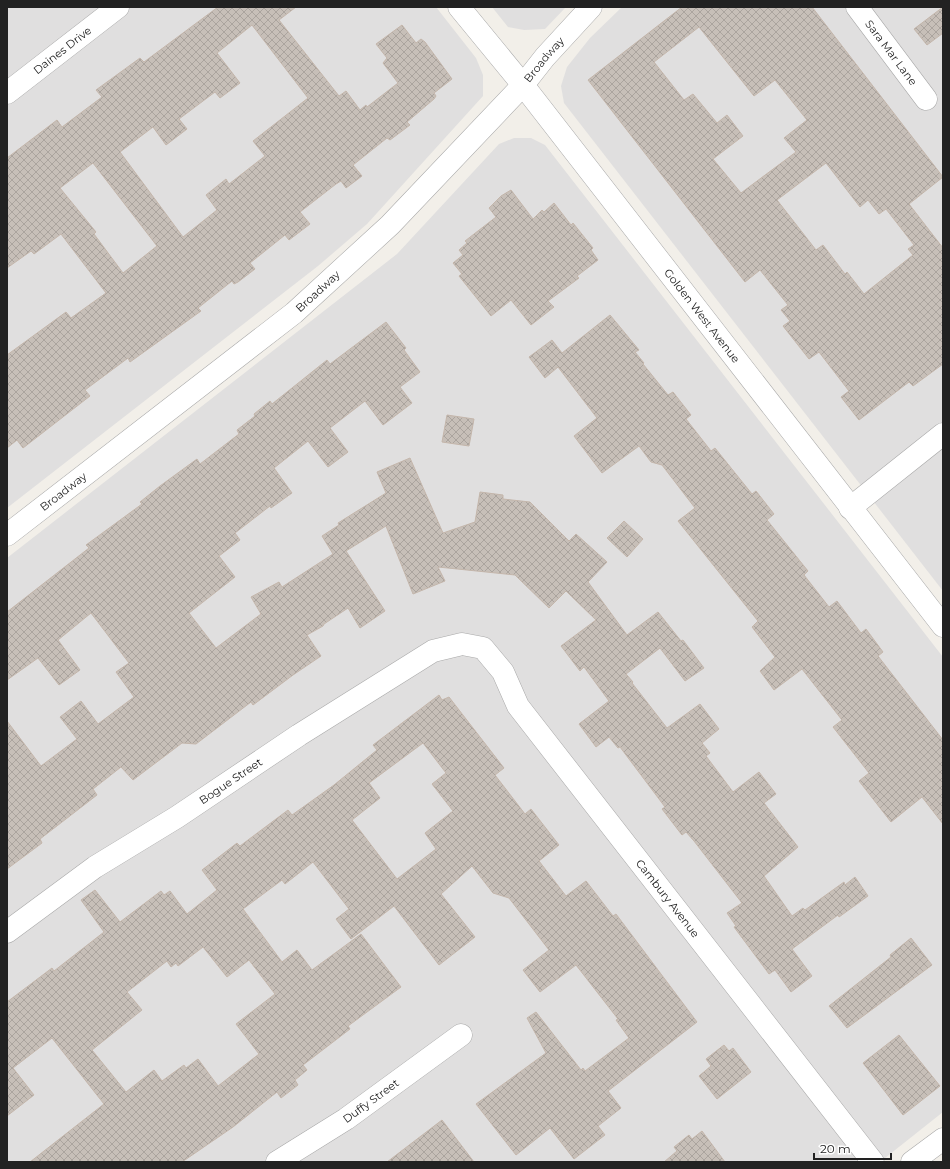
<svg xmlns="http://www.w3.org/2000/svg" width="950" height="1169" font-family="Montserrat,sans-serif">
  <defs>
    <pattern id="building-cross-hatch" width="8" height="8" patternUnits="userSpaceOnUse"><rect width="8" height="8" fill="#c7bfb8"/><path d="M0 0l8 8M0 8l8-8" fill="none" stroke="#aba49e"/></pattern>
  </defs>
  <rect width="100%" height="100%" fill="#f2efe9"/>
  <!-- residential -->
  <g fill="#e0dfdf">
    <polygon points="7,7 436,7 476,58 483,75 483,96 367,224 318,266 7,508"/>
    <polygon points="492,7 566,7 545,29 524,30 508,27"/>
    <polygon points="622,7 943,7 943,591 564,103 561,86 567,67 590,38"/>
    <polygon points="514,138 531,138 545,145 943,657 943,1112 880,1162 7,1162 7,558 397,254 499,144"/>
  </g>
  <!-- building -->
  <g fill="url(#building-cross-hatch)" stroke="#c4b6ab" fill-rule="evenodd">
    <path d="M218,7H296L279,20L339,96L346,91L360,110L366,105L367,107L398,83L383,63L387,58L376,44L402,25L416,43L421,39L425,42L452,79L434,93L436,96L434,99L407,122L410,125L390,140L387,138L353,165L362,176L346,188L341,181L336,184L300,212L310,224L289,240L285,235L250,263L255,269L238,282L234,284L232,281L198,308L201,311L130,362L128,358L85,390L90,396L23,448L17,440L7,448V355L66,312L71,318L106,293L61,234L34,254L31,251L7,268V158L57,120L62,127L102,97L96,90L140,58L144,62ZM252,25L308,98L253,141L265,156L229,184L226,179L206,195L217,210L183,237L120,152L153,127L166,145L187,129L179,119L215,92L220,98L240,83L217,53ZM93,163L157,246L123,273L94,234L96,232L60,188Z"/>
    <path d="M682,7H812L943,177L909,204L943,248V364L913,386L909,382L859,420L841,397L849,391L819,352L809,359L783,326L790,321L781,310L788,305L760,270L745,282L588,80ZM699,27L754,96L775,80L807,120L784,138L796,152L741,193L713,159L743,136L727,115L717,123L693,94L684,100L654,62ZM826,163L860,207L868,200L879,214L886,209L914,245L908,249L913,255L864,294L847,272L845,274L823,245L816,250L777,200Z"/>
    <polygon points="943,7 943,33 927,45 914,29"/>
    <polygon points="511,190 533,219 542,210 544,212 554,203 571,225 573,223 593,248 591,250 598,260 577,276 579,278 548,301 554,307 531,325 511,300 491,316 459,276 462,274 453,263 463,255 459,250 467,243 465,241 496,217 489,208 501,196"/>
    <polygon points="610,315 639,350 635,352 644,363 643,364 668,395 673,392 691,415 686,419 711,451 715,448 752,494 756,491 774,514 767,520 808,571 804,575 829,607 837,601 861,633 866,629 883,652 878,656 943,740 943,824 922,797 891,822 859,781 869,773 833,727 842,720 802,669 774,690 760,671 775,657 752,627 758,621 678,521 695,508 662,465 651,462 639,446 602,473 574,436 597,418 558,367 545,378 529,357 552,340 562,353"/>
    <polygon points="386,322 406,348 404,350 420,372 400,387 412,403 383,425 365,401 330,428 348,452 328,467 308,441 274,468 292,493 271,508 270,506 235,533 240,540 219,556 235,577 189,613 216,648 261,614 251,597 279,582 282,587 333,554 322,536 339,525 338,523 386,493 377,472 410,458 443,533 475,522 480,492 503,495 503,499 530,502 569,541 576,534 607,562 588,582 627,635 658,612 681,641 683,640 704,668 685,681 660,648 626,674 633,682 632,683 667,728 700,704 719,729 702,743 710,753 706,756 733,792 759,772 776,794 764,803 798,847 764,876 792,916 803,908 805,910 844,882 845,885 855,877 868,896 839,917 838,915 792,949 812,976 791,992 775,970 769,974 734,927 736,926 727,913 742,903 694,841 686,832 682,835 662,809 665,807 620,747 618,748 609,737 596,747 579,724 609,701 584,667 580,671 561,646 596,620 566,591 549,608 515,575 438,567 445,581 413,594 386,526 346,551 385,611 360,628 348,608 324,624 323,626 307,635 321,656 293,675 253,705 251,702 196,744 182,743 133,780 121,767 93,789 97,795 40,839 42,843 7,869 7,721 41,766 77,739 60,717 81,701 98,724 134,697 116,672 129,663 91,613 58,640 80,670 59,685 38,658 7,680 7,612 89,548 86,545 142,504 140,502 160,486 197,459 200,464 239,434 237,430 255,416 254,414 270,401 272,404 327,360 330,364"/>
    <polygon points="447,415 474,419 469,446 442,442"/>
    <polygon points="624,521 643,539 627,557 607,538"/>
    <path d="M439,695L442,700L449,697L504,768L495,775L525,814L531,809L559,845L539,861L566,896L586,881L613,916L616,914L697,1022L608,1091L621,1108L598,1126L605,1135L574,1159L550,1128L516,1155L476,1104L546,1053L527,1018L536,1012L581,1070L583,1068L585,1071L629,1038L616,1020L618,1019L576,965L540,992L523,970L549,950L509,898L493,893L472,866L441,894L475,937L439,965L394,906L351,939L336,919L349,909L313,862L285,884L282,880L243,909L282,962L297,950L312,970L361,934L401,987L348,1026L350,1029L303,1065L307,1070L295,1080L298,1085L281,1098L277,1092L233,1127L182,1162H30L104,1104L52,1038L13,1068L34,1095L7,1116V1002L52,968L54,971L104,932L81,900L95,890L120,922L161,891L164,895L170,891L187,914L217,890L202,870L237,843L240,846L288,810L292,815L334,785L377,750L373,745ZM423,743L446,773L432,784L453,811L425,833L436,849L397,879L352,820L380,798L369,783ZM203,947L227,977L249,960L275,994L236,1024L259,1054L218,1086L198,1059L186,1068L184,1065L162,1081L154,1070L126,1092L92,1050L142,1010L127,992L167,961L171,967L176,963L178,966Z"/>
    <polygon points="911,938 932,965 847,1028 829,1006 891,957 890,955"/>
    <polygon points="899,1035 940,1086 903,1115 863,1063"/>
    <polygon points="724,1045 729,1051 733,1048 751,1072 717,1099 699,1076 711,1066 706,1059"/>
    <polygon points="442,1120 474,1162 387,1162"/>
    <polygon points="702,1131 725,1162 664,1162 677,1151 674,1147 689,1135 692,1139"/>
  </g>
  <g fill="none" stroke-linecap="round" stroke-linejoin="round">
    <!-- minor casing -->
    <g stroke="#a9a9a9" stroke-width="23">
      <g id="minor">
        <path id="s1" d="M857,7L926,99"/>
        <path id="s2" d="M7,93L118,7"/>
        <polyline points="850,508 943,434"/>
        <path id="s3" d="M7,932L95,867L177,817L299,735L433,651L462,644L483,648L503,672L518,706L873,1162"/>
        <path id="s4" d="M277,1162L346,1119L461,1035"/>
      </g>
    </g>
    <!-- tertiary casing -->
    <g stroke="#a9a9a9" stroke-width="23">
      <g id="tertiary">
        <path id="s5" d="M459,7L523,85L943,626"/>
        <path id="s6" d="M7,535L294,313L390,225L523,85L545,57L591,7"/>
        <polyline points="912,1162 943,1139"/>
      </g>
    </g>
    <!-- minor -->
    <use href="#minor" stroke="#fff" stroke-width="22"/>
    <!-- tertiary -->
    <use href="#tertiary" stroke="#fff" stroke-width="22"/>
  </g>
  <g text-anchor="middle" dominant-baseline="central" stroke-width="3.5" stroke-linejoin="round" paint-order="stroke">
    <!-- street labels -->
    <g font-size="11" fill="#222" stroke="#fff">
      <text stroke="none"><textPath href="#s2" startOffset="70">Daines Drive</textPath></text>
      <text stroke="none"><textPath href="#s1" startOffset="57">Sara Mar Lane</textPath></text>
      <text stroke="none"><textPath href="#s6" startOffset="719">Broadway</textPath></text>
      <text stroke="none"><textPath href="#s6" startOffset="395">Broadway</textPath></text>
      <text stroke="none"><textPath href="#s5" startOffset="393">Golden West Avenue</textPath></text>
      <text stroke="none"><textPath href="#s6" startOffset="71">Broadway</textPath></text>
      <text stroke="none"><textPath href="#s3" startOffset="270">Bogue Street</textPath></text>
      <text stroke="none"><textPath href="#s3" startOffset="874">Cambury Avenue</textPath></text>
      <text stroke="none"><textPath href="#s4" startOffset="112">Duffy Street</textPath></text>
    </g>
  </g>
  <!-- border -->
  <rect width="950" height="1169" fill="none" stroke="#222222" stroke-width="16"/>
  <!-- scale -->
  <path d="M814 1153v6h77v-6" fill="none" stroke="#222222" stroke-width="2"/>
  <text x="820" y="1153" font-size="12" fill="#222222" stroke="#ffffff" stroke-width="3" paint-order="stroke">20 m</text>
</svg>
